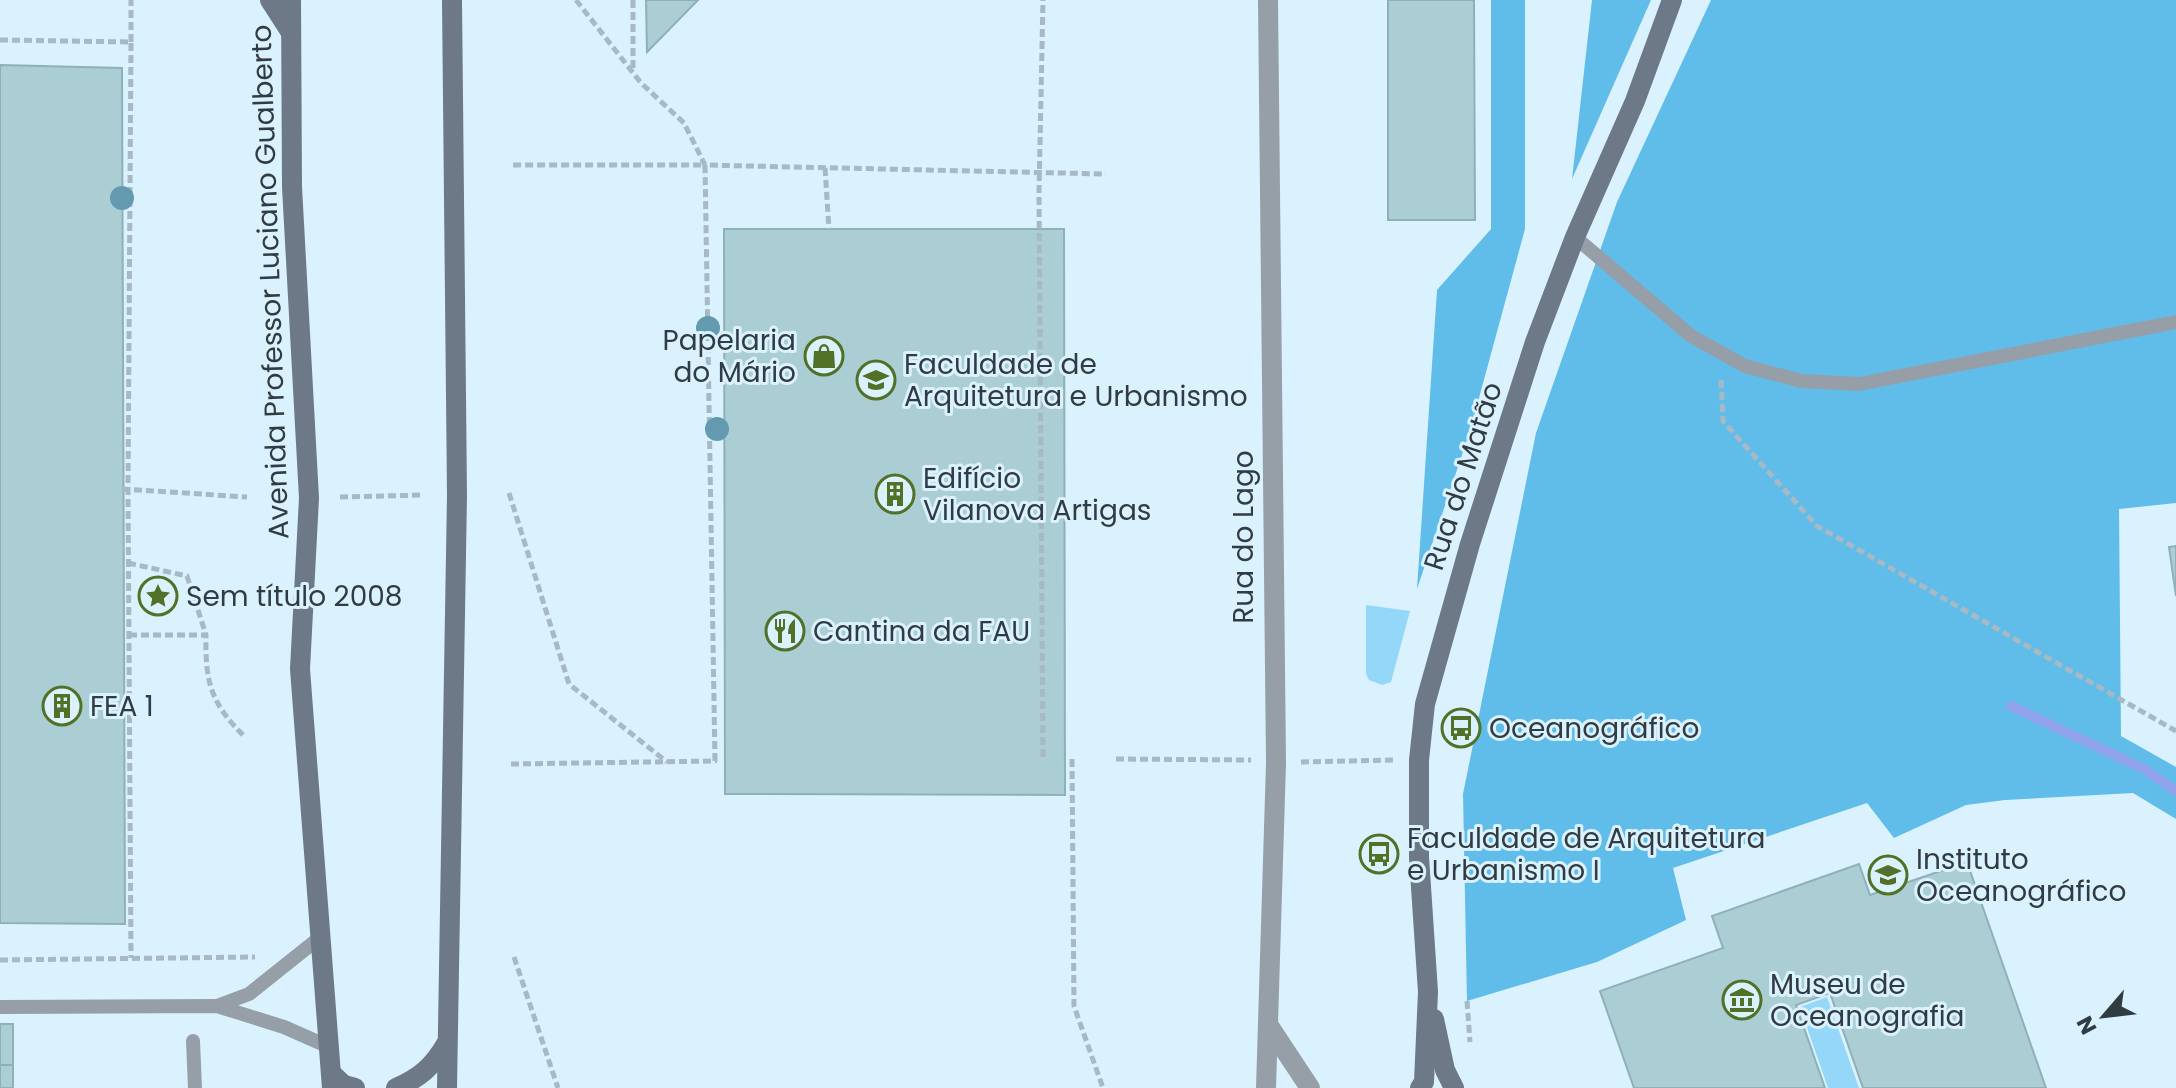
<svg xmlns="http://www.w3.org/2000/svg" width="2176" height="1088" font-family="Poppins,sans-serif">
  <rect width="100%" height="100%" fill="#daf1fe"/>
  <!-- green -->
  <g fill="#95d7f9">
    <polygon points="1366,605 1410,611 1391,682 1382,685 1369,680 1366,674"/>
    <polygon points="1827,997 1859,1088 1828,1088 1800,1007"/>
  </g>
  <!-- forest -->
  <g fill="#60bde9">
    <polygon points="1491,0 1525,0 1525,229 1470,431 1417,589 1437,290 1491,229"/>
    <polygon points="1592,0 1651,0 1572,179"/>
    <polygon points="1711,0 2176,0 2176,503 2119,509 2121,736 2176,767 2176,819 2133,793 2005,800 1966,805 1894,838 1867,803 1673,868 1686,920 1597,962 1467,1001 1463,794 1536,433 1617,202"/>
  </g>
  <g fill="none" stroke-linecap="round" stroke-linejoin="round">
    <!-- stream -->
    <polyline stroke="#90a3ec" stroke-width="10" points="2011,706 2144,769 2176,791"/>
  </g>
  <!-- building -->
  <g fill="#abcdd4" stroke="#8eb0b6" stroke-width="2">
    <polygon points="646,0 698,0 647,52"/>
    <polygon points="1388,0 1474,0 1475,220 1388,220"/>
    <polygon points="0,65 122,68 125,924 0,923"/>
    <polygon points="724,229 1064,229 1065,795 725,794"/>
    <polygon points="2176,546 2176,596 2169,547"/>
    <polygon points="1967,862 2046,1088 1863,1088 1830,993 1796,1005 1825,1088 1634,1088 1600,991 1723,948 1712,916 1859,864 1870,895"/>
    <rect x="0" y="1024" width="13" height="41"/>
    <rect x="0" y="1065" width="13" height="23"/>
  </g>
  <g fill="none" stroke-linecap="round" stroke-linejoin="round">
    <!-- path -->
    <g stroke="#a6b9c4" stroke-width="5" stroke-dasharray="8 4" stroke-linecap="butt">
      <polyline points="576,0 641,83 684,123 705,165 1106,174"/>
      <polyline points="633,0 633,71"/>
      <polyline points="0,40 131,42 128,490 131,958"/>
      <polyline points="131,42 131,0"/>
      <polyline points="825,168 829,229"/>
      <polyline points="1721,380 1723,421 1817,526 2176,731"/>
      <polyline points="122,489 247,497"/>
      <polyline points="509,493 569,684 667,762"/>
      <polyline points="340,497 424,495"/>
      <polyline points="128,563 187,576 206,635"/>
      <path d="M129,635H206C205,683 211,704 246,738"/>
      <polyline points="1043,757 1039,192 1043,0"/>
      <polyline points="1072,759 1074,1006 1103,1088"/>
      <polyline points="1116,759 1251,760"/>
      <polyline points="1301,762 1395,760"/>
      <polyline points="511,764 715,761 705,165 511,165"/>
      <polyline points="514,957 558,1088"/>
      <polyline points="0,960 255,957"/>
      <polyline points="1467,1001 1470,1042"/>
    </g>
    <!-- lane -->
    <g stroke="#969ea8" stroke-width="14">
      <polyline points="1575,237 1691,336 1745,366 1801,381 1859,384 2176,322"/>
      <polyline points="217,1006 249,994 318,939"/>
      <polyline points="0,1007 217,1006 284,1027 327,1046"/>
      <polyline points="193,1041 195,1088"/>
    </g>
    <!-- street -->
    <g stroke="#969ea8" stroke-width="20">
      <polyline points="1269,1026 1310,1088"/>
      <polyline points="1266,1088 1276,763 1268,0"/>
    </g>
    <!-- secondary -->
    <g stroke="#6d7986" stroke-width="20">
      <polyline points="270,0 290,31"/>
      <polyline points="291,0 292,187 309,498 300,669 332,1088"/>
      <polyline points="1434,1019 1445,1070 1454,1088"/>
      <polyline points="331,1073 344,1085 355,1088"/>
      <path d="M396,1088C420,1078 433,1066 446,1044"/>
      <polyline points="447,1088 457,495 452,0"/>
      <polyline points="1420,1088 1424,1082 1428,992 1419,857 1419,760 1425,704 1470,544 1535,342 1575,237 1635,101 1672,0"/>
    </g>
  </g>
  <!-- trees -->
  <g fill="#639aaf">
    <circle cx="122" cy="198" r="12"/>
    <circle cx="708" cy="328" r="12"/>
    <circle cx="717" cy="429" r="12"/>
  </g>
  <!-- icons -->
  <defs>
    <g id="shop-ring" transform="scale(2)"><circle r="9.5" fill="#daf1fe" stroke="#517127" stroke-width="1.5"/><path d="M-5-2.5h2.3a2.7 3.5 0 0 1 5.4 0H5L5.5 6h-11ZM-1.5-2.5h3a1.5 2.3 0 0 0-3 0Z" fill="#517127"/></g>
    <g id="university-ring" transform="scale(2)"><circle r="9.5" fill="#daf1fe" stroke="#517127" stroke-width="1.5"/><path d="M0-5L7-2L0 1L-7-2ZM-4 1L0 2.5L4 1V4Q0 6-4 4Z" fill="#517127"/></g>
    <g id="building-ring" transform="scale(2)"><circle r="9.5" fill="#daf1fe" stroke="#517127" stroke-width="1.5"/><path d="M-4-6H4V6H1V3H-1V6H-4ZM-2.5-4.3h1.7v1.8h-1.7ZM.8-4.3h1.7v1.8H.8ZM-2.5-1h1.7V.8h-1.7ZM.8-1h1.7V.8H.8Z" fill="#517127"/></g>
    <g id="sight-ring" transform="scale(2)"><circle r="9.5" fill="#daf1fe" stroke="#517127" stroke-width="1.5"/><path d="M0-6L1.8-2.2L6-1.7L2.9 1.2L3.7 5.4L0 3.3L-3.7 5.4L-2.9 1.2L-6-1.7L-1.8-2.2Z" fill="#517127"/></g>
    <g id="restaurant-ring" transform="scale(2)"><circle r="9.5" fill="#daf1fe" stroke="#517127" stroke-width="1.5"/><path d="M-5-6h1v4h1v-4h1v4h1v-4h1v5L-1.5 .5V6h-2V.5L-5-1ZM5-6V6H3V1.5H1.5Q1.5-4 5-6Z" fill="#517127"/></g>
    <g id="bus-ring" transform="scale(2)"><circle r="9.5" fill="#daf1fe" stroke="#517127" stroke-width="1.5"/><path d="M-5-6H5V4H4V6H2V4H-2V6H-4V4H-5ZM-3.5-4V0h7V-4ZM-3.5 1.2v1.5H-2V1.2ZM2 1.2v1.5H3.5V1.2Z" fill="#517127"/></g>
    <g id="museum-ring" transform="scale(2)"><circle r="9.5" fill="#daf1fe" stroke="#517127" stroke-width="1.5"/><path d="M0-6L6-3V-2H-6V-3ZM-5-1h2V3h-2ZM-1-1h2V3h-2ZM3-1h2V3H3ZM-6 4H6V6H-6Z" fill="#517127"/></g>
  </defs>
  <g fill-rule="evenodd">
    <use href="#shop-ring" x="824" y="356"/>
    <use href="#university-ring" x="876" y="380"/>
    <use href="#building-ring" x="895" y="494"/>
    <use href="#sight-ring" x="158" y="596"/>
    <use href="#restaurant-ring" x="785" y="631"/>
    <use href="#building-ring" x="62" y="706"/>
    <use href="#bus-ring" x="1461" y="728"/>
    <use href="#bus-ring" x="1379" y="854"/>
    <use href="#university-ring" x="1888" y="875"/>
    <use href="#museum-ring" x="1742" y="1000"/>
  </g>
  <g text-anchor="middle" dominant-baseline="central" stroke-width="6" stroke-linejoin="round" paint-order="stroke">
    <!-- street labels -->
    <g font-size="28" fill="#313c42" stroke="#daf1fe">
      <text transform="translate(270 282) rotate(-92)">Avenida Professor Luciano Gualberto</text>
      <text transform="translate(1463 476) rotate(-72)">Rua do Matão</text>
      <text transform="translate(1243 537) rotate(-90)">Rua do Lago</text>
    </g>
    <!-- poi labels -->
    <g font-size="28" fill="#313c42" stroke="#daf1fe" text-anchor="start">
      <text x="796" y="340" text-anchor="end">Papelaria<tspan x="796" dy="32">do Mário</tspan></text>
      <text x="904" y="364">Faculdade de<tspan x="904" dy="32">Arquitetura e Urbanismo</tspan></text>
      <text x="923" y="478">Edifício<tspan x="923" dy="32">Vilanova Artigas</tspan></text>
      <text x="186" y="596">Sem título 2008</text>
      <text x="813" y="631">Cantina da FAU</text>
      <text x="90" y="706">FEA 1</text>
      <text x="1489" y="728">Oceanográfico</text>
      <text x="1407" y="838">Faculdade de Arquitetura<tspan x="1407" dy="32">e Urbanismo I</tspan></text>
      <text x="1916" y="859">Instituto<tspan x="1916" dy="32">Oceanográfico</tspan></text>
      <text x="1770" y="984">Museu de<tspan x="1770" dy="32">Oceanografia</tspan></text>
    </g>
  </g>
  <!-- north arrow -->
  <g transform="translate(2104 1016) rotate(242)" stroke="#daf1fe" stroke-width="6" paint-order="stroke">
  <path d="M0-6L14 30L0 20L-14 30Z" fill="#313c42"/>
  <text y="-12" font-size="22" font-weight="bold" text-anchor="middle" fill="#313c42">N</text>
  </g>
</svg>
